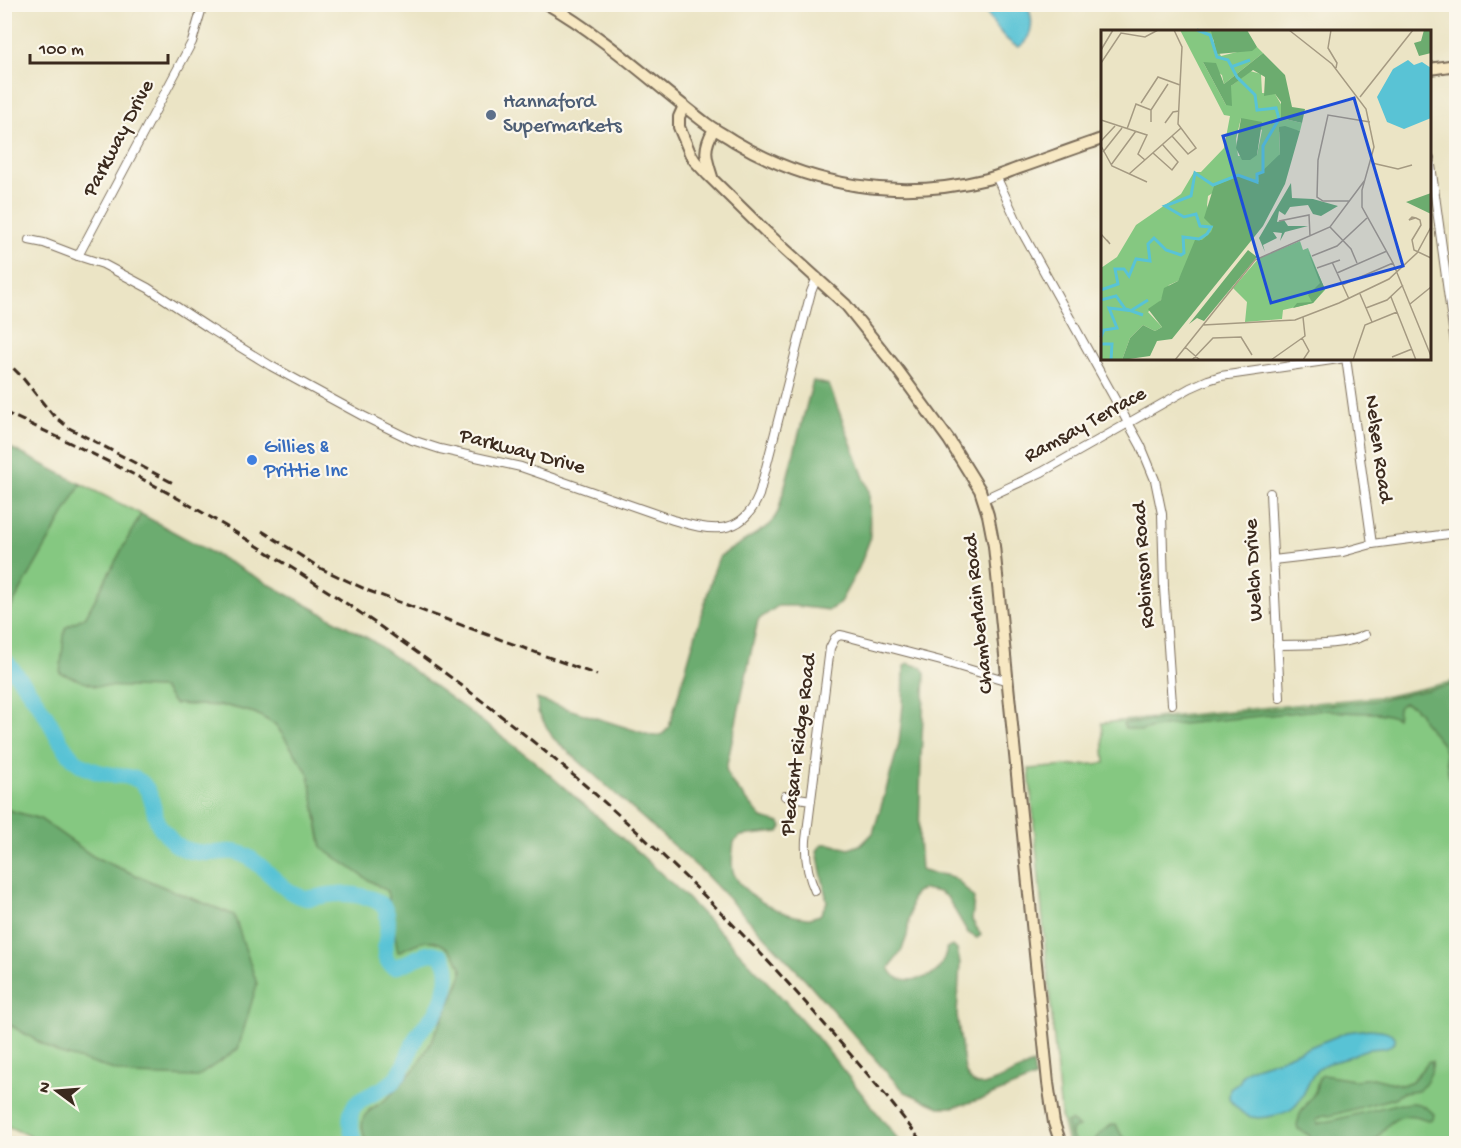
<svg xmlns="http://www.w3.org/2000/svg" width="1461" height="1148" font-family="'Gochi Hand',sans-serif">
  <rect width="100%" height="100%" fill="#fbf7ec"/>
  <filter id="ink" filterUnits="userSpaceOnUse"><feTurbulence type="fractalNoise" baseFrequency=".0167" numOctaves="2"/><feDisplacementMap in="SourceGraphic" scale="12" xChannelSelector="R" yChannelSelector="G"/><feConvolveMatrix kernelMatrix="1 2 1 2 8 2 1 2 1" color-interpolation-filters="sRGB"/></filter>
  <filter id="wash" filterUnits="userSpaceOnUse"><feTurbulence type="fractalNoise" baseFrequency=".008" numOctaves="4" result="noise"/><feDisplacementMap in="SourceGraphic" scale="24" xChannelSelector="R" yChannelSelector="G"/><feGaussianBlur stdDeviation="1.35" result="paint"/><feColorMatrix in="noise" values="0 0 0 0 0 0 0 0 0 0 0 0 0 0 0 0 0 1.4 0 .05"/><feComposite in="paint" operator="in"/></filter>
  <g filter="url(#wash)">
    <rect width="100%" height="100%" fill="#ebe4c5"/>
    <!-- green -->
    <g fill="#85c881" stroke="#607950" stroke-width="1.5">
      <polygon points="81,484 141,514 86,616 116,686 163,688 174,704 227,706 255,713 276,725 309,774 320,839 478,944 462,974 440,1024 419,1064 386,1100 369,1110 362,1127 366,1143 47,1144 5,1125 5,1022 58,1053 234,915 168,889 94,857 40,819 5,809 5,618"/>
      <polygon points="1456,681 1456,1143 1068,1143 1061,1116 1029,769 1105,763 1102,723 1388,696"/>
    </g>
    <!-- forest -->
    <g fill="#6cac6f" stroke="#546b46" stroke-width="1.5">
      <path d="M813,381L829,385L869,491L870,539L859,568L839,604L829,610L794,606H778L758,620L726,769L730,780L762,818L780,823L782,827L779,832L741,836L734,842C733,851 730,865 734,874C745,897 782,916 807,918C811,919 816,916 820,915L827,902L817,851L822,844H830L849,849L862,844L873,833L886,790L899,743L903,705L904,666L908,663L923,668L925,674L921,758L919,838L921,870C932,876 946,872 956,879C962,884 968,892 974,898L972,920L981,935L977,938L968,933L947,897L939,892L924,889L916,892L912,898L907,936L901,952L889,968C891,971 892,974 895,976C904,983 929,979 937,971C943,964 945,957 947,948L953,946L957,950L960,963L957,1015L965,1071C968,1077 971,1083 978,1085C989,1087 1021,1068 1033,1064L1035,1078L982,1099L954,1107H939L905,1092L889,1075L807,981L704,873L553,738L538,712L537,699L653,736C661,736 664,734 669,727L716,564L720,556L770,525L778,512Z"/>
      <polygon points="5,445 81,484 5,618"/>
      <path d="M141,514L371,640L463,707L534,761L639,853L683,894L721,933L785,1001L816,1036L901,1143H366C364,1135 360,1125 364,1117C369,1109 378,1106 385,1100C396,1091 407,1078 416,1067C424,1058 462,982 462,972C461,961 450,949 441,944C426,936 411,946 398,952L387,891L367,879L322,848L309,774L276,725L255,713L227,706L174,704L163,688L95,686L60,673L65,628L86,616Z"/>
      <path d="M1456,684V691L1453,690L1451,692L1456,707V754L1453,760L1456,766V787L1449,778L1445,751L1441,743L1422,720L1420,714L1413,706L1404,703C1395,707 1399,711 1397,718C1377,710 1364,714 1343,712C1335,711 1327,710 1319,710L1163,726L1141,731L1125,728L1123,724L1127,723L1379,700Z"/>
      <polygon points="5,809 40,819 94,857 168,889 234,915 257,984 238,1049 197,1077 131,1075 58,1053 5,1022"/>
      <path d="M1429,1061H1432C1434,1072 1426,1084 1418,1091L1402,1093L1394,1098L1329,1116L1325,1115L1316,1120L1317,1124L1330,1121L1396,1104C1402,1105 1406,1103 1411,1103C1420,1102 1428,1108 1434,1114L1433,1119C1426,1121 1425,1119 1419,1117C1398,1110 1384,1127 1374,1143H1309L1311,1140L1309,1135L1298,1129L1297,1125L1300,1114L1315,1092L1319,1078L1323,1075L1354,1080L1373,1078L1402,1085L1412,1081Z"/>
      <polygon points="1071,1121 1079,1127 1072,1129 1071,1134 1074,1140 1079,1143 1071,1143 1066,1123"/>
      <polygon points="1111,1125 1116,1125 1122,1136 1131,1143 1091,1143 1101,1133"/>
    </g>
    <!-- water -->
    <g fill="#59c3d5" stroke="#4a767a" stroke-width="1.5">
      <path d="M979,5H1027C1034,19 1034,37 1019,47C1003,43 991,16 979,5Z"/>
      <path d="M1369,1029C1379,1030 1389,1030 1395,1037V1042C1386,1051 1375,1047 1365,1050C1357,1052 1351,1057 1343,1059C1338,1061 1331,1062 1326,1064C1307,1072 1308,1096 1293,1108C1286,1114 1276,1115 1267,1117C1247,1120 1241,1114 1229,1098L1230,1089L1239,1083L1243,1074L1249,1069L1280,1059L1347,1032Z"/>
    </g>
    <g fill="none" stroke-linecap="round" stroke-linejoin="round">
      <!-- river -->
      <path stroke="#59c3d5" stroke-width="16" d="M4,659C19,677 33,695 45,714C54,729 62,748 75,760C85,769 99,773 112,775C122,776 135,776 142,783C154,795 152,811 159,825C162,830 166,834 170,839C172,841 174,844 177,845C185,851 201,853 212,853C221,853 230,850 239,853C263,860 282,895 306,898C313,899 320,896 328,895C342,893 370,894 381,904C397,918 379,948 387,961C387,962 393,966 393,967C407,966 424,950 436,954C457,960 445,999 437,1011C432,1020 422,1026 417,1036C410,1049 406,1065 397,1077C386,1092 360,1095 353,1108C347,1118 352,1133 355,1144"/>
    </g>
  </g>
  <g filter="url(#ink)">
    <g fill="none" stroke-linecap="round" stroke-linejoin="round">
      <!-- street casing -->
      <g stroke="#796b58" stroke-width="10">
        <g id="street">
          <path d="M203,4L192,42L184,57L78,256L103,264L148,288L209,328L271,366L363,416L412,440L440,449L521,467L673,520C709,531 742,538 759,495L811,292L817,277"/>
          <polyline points="562,13 567,4"/>
          <polyline points="1430,158 1456,351"/>
          <polyline points="996,176 1021,230 1141,446 1155,480 1162,514 1164,588 1172,704"/>
          <polyline points="29,240 44,243 78,256"/>
          <polyline points="1346,358 1372,544"/>
          <polyline points="1270,493 1280,698"/>
          <polyline points="984,499 1042,472 1190,388 1208,380 1221,376 1346,358"/>
          <polyline points="1273,560 1325,554 1343,552 1372,544 1456,533"/>
          <path d="M1277,645C1303,644 1342,647 1365,635"/>
          <polyline points="785,796 811,800"/>
          <path d="M815,891C807,874 805,859 806,840L830,648L835,638L840,635L845,636L941,661L1008,681"/>
        </g>
      </g>
      <!-- secondary casing -->
      <g stroke="#796b58" stroke-width="14">
        <g id="secondary">
          <path d="M547,4C605,37 654,84 707,124C715,130 725,135 734,141C810,187 900,201 987,179C1000,176 1012,170 1025,166C1051,157 1077,147 1102,139"/>
          <polyline points="1430,69 1456,65"/>
          <polyline points="684,106 679,117 679,127 690,153 695,161 708,175 767,233 846,305 894,365 949,440 980,490 988,515 994,546 1048,1083 1054,1123 1061,1144"/>
          <path d="M712,177C705,156 703,148 714,129"/>
        </g>
      </g>
      <!-- street -->
      <use href="#street" stroke="#fff" stroke-width="8"/>
      <!-- secondary -->
      <use href="#secondary" stroke="#f7e8c3" stroke-width="10"/>
      <!-- rail -->
      <g stroke="#3b2a1e" stroke-width="3" stroke-dasharray="9 4.5" stroke-linecap="butt">
        <polyline points="4,359 21,376 52,414 69,428 173,483"/>
        <path d="M4,412C60,438 116,464 170,494C219,521 266,551 312,581C506,706 682,858 832,1033C863,1069 895,1105 923,1144"/>
        <polyline points="262,531 320,568 369,591 597,675"/>
      </g>
    </g>
  </g>
  <!-- markers -->
  <circle fill="#5c6f8a" stroke="#fbf7ec" stroke-width="2" cx="491" cy="115" r="6"/>
  <circle fill="#3f7fe0" stroke="#fbf7ec" stroke-width="2" cx="252" cy="460" r="6"/>
  <g text-anchor="middle" dominant-baseline="central" stroke-width="4.5" stroke-linejoin="round" paint-order="stroke">
    <!-- service labels -->
    <g font-size="21" fill="#4e5e75" stroke="#fbf7ec" text-anchor="start">
      <text x="503" y="103">Hannaford<tspan x="503" dy="24">Supermarkets</tspan></text>
    </g>
    <!-- street labels -->
    <g font-size="21" fill="#3b2a1e" stroke="#fbf7ec">
      <text transform="translate(120 139) rotate(-62)">Parkway Drive</text>
      <text transform="translate(1086 426) rotate(-29)">Ramsay Terrace</text>
      <text transform="translate(1377 449) rotate(82)">Nelsen Road</text>
      <text transform="translate(522 453) rotate(15)">Parkway Drive</text>
      <text transform="translate(1145 565) rotate(-94)">Robinson Road</text>
      <text transform="translate(1255 570) rotate(-93)">Welch Drive</text>
      <text transform="translate(980 614) rotate(-96)">Chamberlain Road</text>
      <text transform="translate(800 745) rotate(-83)">Pleasant Ridge Road</text>
    </g>
    <!-- shop labels -->
    <g font-size="21" fill="#366cbe" stroke="#fbf7ec" text-anchor="start">
      <text x="264" y="448">Gillies &amp;<tspan x="264" dy="24">Prittie Inc</tspan></text>
    </g>
  </g>
  <!-- overview -->
  <g transform="translate(1101 30)">
    <rect width="330" height="330" fill="#ebe4c5"/>
    <path d="M79,0H134L123,1L111,9L120,26L156,17L162,23L123,54L121,45L102,32L125,75L130,56L149,41L160,44L161,63L174,64L181,76L180,88L201,93L199,101L186,98L178,102L179,124L161,154L137,146L107,166L106,175L113,201L110,209L98,211L77,251L68,255L60,270L47,282L61,297L54,301L42,295L29,308L21,330H0V238L16,227L35,195L80,164L93,142H100L123,118L129,86L123,85ZM140,88L161,100L156,125L137,126L135,109ZM199,211L202,220L207,218L224,260L212,273L182,280L181,289L144,292L146,272L132,258L158,228Z" fill="#85c881" fill-rule="evenodd"/>
    <path d="M134,0H146L156,17L151,21L116,24L110,1ZM323,0H330V23L318,26L313,13L320,11ZM162,23L184,45L191,77L204,79L201,93L180,88V72L174,64L163,66L164,47L152,40L130,56L131,76L125,75L102,32L115,33L123,54ZM140,88L161,92L156,125L149,130H141L135,118ZM184,96L199,101L184,154L162,196L71,309L56,311L49,326L21,330L29,308L42,295L54,301L61,297L47,279L60,270L63,258L77,251L94,210H101L110,202L112,197L103,188L113,156L137,146L158,152L157,145L179,124L178,97ZM190,153L191,168L212,169L237,176L220,186L212,184L207,175L189,177L184,185L178,181L176,192L183,190L187,196H207L184,202L179,211L181,203L172,202L176,208L162,215L164,222L158,208ZM330,163V184L305,172ZM147,220L156,227L103,291L96,288L88,294ZM207,221L224,259L212,273L192,278L196,273L211,272L207,265L219,253Z" fill="#6cac6f"/>
    <path d="M307,30L313,35L321,32L330,38V88L303,99L286,92L276,67L292,39Z" fill="#59c3d5"/>
    <path fill="none" stroke="#59c3d5" stroke-width="3" d="M130,37L149,30M0,260L17,254L14,239H23L28,246L35,229L49,231L47,214L53,208L65,220L80,225L83,223L82,207L98,209L106,204L110,197L99,196L95,184L83,187L64,176L90,166L94,143L112,155L137,145L156,152V144L162,142V116L178,89L175,78L156,80L154,65L136,47L127,30L116,27L109,5L96,0M0,270L15,266L25,280L8,278L16,298L3,300L0,307M25,279L42,285M31,280L47,270M0,314H11L10,330"/>
    <path fill="none" stroke="#a59a82" stroke-width="1.5" d="M188,0L231,34L265,79L273,117L261,160V177L292,233L330,326M230,0L227,18L236,33L235,38M0,20L12,0M0,33L20,3L44,7L57,0M259,67L312,0M40,73L57,47L79,55M0,90L46,105L37,124L44,130M50,92V80L67,54M64,93L72,82L78,81M26,99L35,74L50,80M71,106L87,124L95,118L77,94L81,17L73,0M0,111L14,96M0,116L11,136L46,152M2,122L21,98M52,123L71,140L77,132L61,114M271,133L297,139L311,135M10,135L35,101M28,144L80,98M249,171H222L216,167L217,130L227,85L269,92M314,188L308,190L311,187L315,188L319,190L320,195L311,210L313,220L330,228M178,191L208,185L209,206M229,197L250,219L256,233M0,204L9,214L6,210M211,226L236,216L266,188M231,232L248,269M216,238L239,230M236,243L286,221M241,255L292,233M259,264L271,292M290,267L315,330M309,274L330,257M265,278L286,270L302,255M102,295L194,290L238,273L288,249L316,223L330,197M201,308L208,321L202,330M84,317L99,330M291,327L311,319M74,330L154,230L229,197L264,150M91,330L112,308L140,307L151,325M170,330L204,306L202,287M252,330L264,295L296,282"/>
    <path fill="#1d4ed8" fill-opacity="0.15" stroke="#1d4ed8" stroke-width="3" d="M253,68L302,236L170,273L122,106Z"/>
    <rect width="330" height="330" fill="none" stroke="#3b2a1e" stroke-width="3"/>
  </g>
  <!-- margin -->
  <rect width="1461" height="1148" fill="none" stroke="#fbf7ec" stroke-width="24"/>
  <!-- north arrow -->
  <g transform="translate(57 1091) rotate(286)" stroke="#fbf7ec" stroke-width="4.5" paint-order="stroke">
  <path d="M0-4.5L10 22L0 15L-10 22Z" fill="#3b2a1e"/>
  <text y="-9" font-size="16" font-weight="bold" text-anchor="middle" fill="#3b2a1e">N</text>
  </g>
  <!-- scale -->
  <path d="M30 54v9h138v-9" fill="none" stroke="#3b2a1e" stroke-width="3"/>
  <text x="39" y="54" font-size="18" fill="#3b2a1e" stroke="#fbf7ec" stroke-width="4.5" paint-order="stroke">100 m</text>
</svg>
